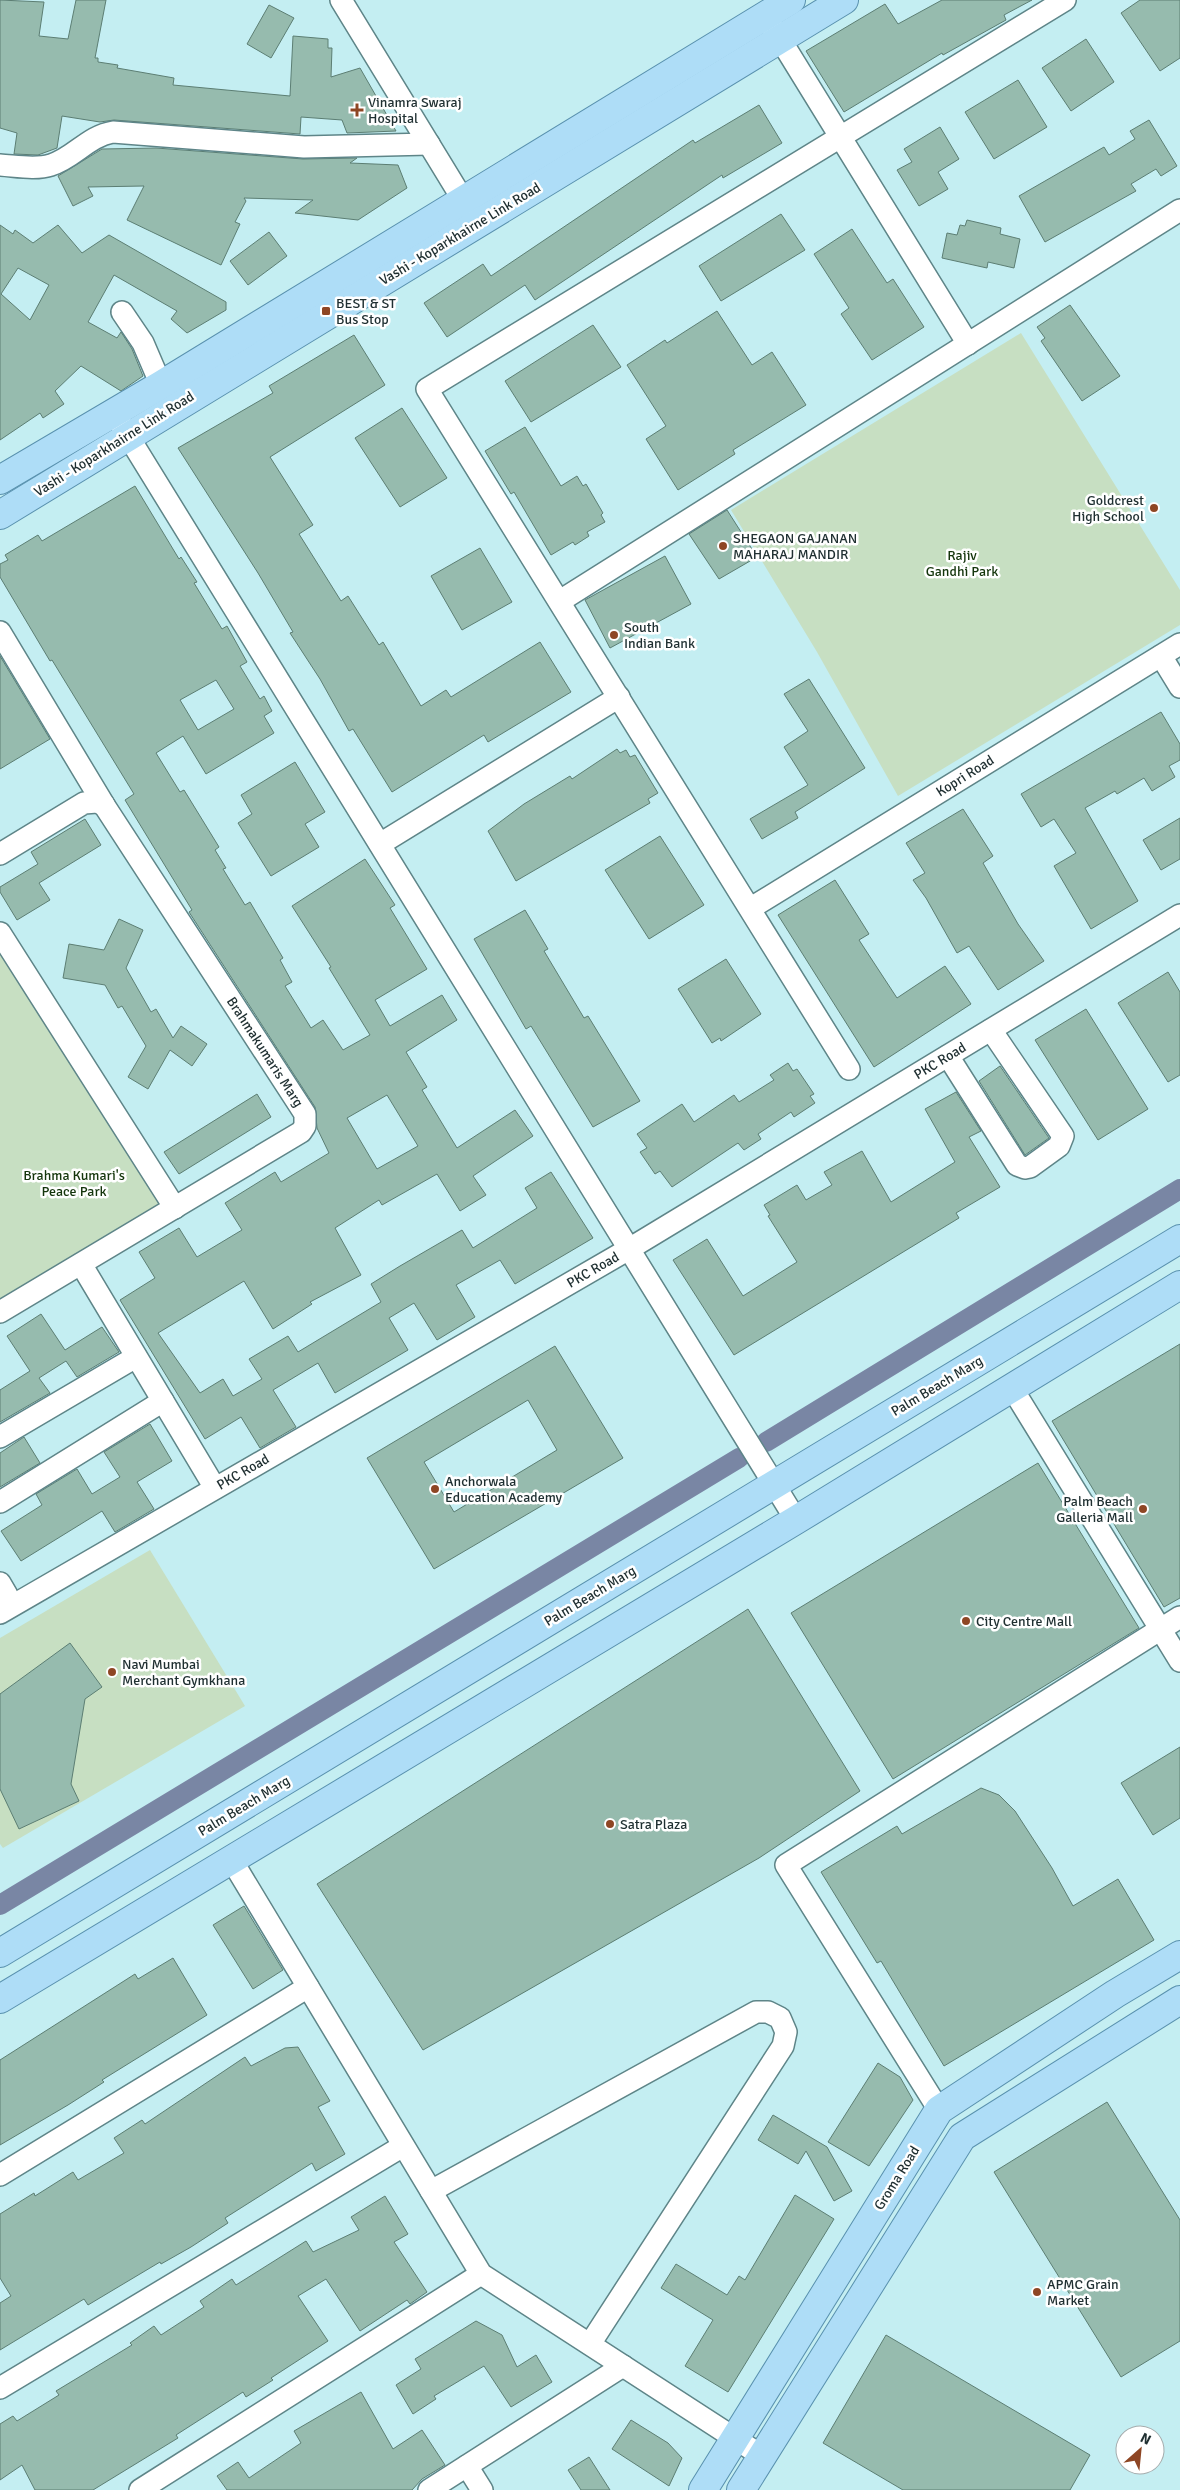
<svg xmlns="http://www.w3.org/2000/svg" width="1180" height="2490" font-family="Signika,sans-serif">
  <rect width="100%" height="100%" fill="#c4eef2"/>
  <!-- green -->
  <g fill="#c7dfc2">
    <polygon points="1021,333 1180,590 1180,625 898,796 817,652 731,510"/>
    <polygon points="0,933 175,1208 0,1312"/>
    <polygon points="150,1550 245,1706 3,1848 0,1844 0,1638"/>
  </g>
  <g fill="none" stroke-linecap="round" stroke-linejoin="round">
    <!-- canal -->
    <g stroke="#7986a4" stroke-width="20">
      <polyline points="766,1442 1180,1189"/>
      <polyline points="0,1905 739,1458"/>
    </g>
  </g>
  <!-- building -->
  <g fill="#96bbae" stroke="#5c7e73" fill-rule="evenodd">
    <polygon points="0,0 44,2 39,36 68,39 76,0 106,0 95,58 98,58 98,62 118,65 117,68 174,78 173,85 290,96 293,36 328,39 328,48 332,48 331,77 360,68 396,131 347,133 342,120 301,117 300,134 114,120 100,122 62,116 57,148 38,155 14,154 17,133 0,128"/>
    <polygon points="942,0 1032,0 1004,15 1006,20 943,55 942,53 844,112 806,51 885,4 898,24"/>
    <polygon points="1140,0 1180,0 1180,58 1160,71 1121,13"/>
    <polygon points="269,5 294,18 271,58 247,44"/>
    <polygon points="1086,39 1114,82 1071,111 1042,68"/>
    <polygon points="1018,80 1047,127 994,159 965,112"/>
    <polygon points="759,105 782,143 723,178 722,175 535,300 525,285 447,337 424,303 483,264 491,276 693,140 695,143"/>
    <polygon points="1149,120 1177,166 1161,176 1156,169 1131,184 1136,191 1045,242 1019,196 1104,147 1109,155 1135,139 1130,131"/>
    <polygon points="940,127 959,159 938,172 948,189 919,206 897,170 912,162 904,149"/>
    <polygon points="156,148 303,159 357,158 350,163 398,165 407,188 358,220 295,213 313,200 244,198 246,201 235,222 240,224 221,265 127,220 144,186 88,187 93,196 73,206 58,176 102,149"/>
    <polygon points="781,214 805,250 721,301 699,266"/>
    <polygon points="967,220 1001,228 1000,234 1020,239 1014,268 988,262 987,268 942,258 947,233 957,235 960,225 965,226"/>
    <path d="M0,225L13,234L15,230L33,243L58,225L82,253L109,235L226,302V310L187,333L171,319L177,311L114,275L88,322L117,338L121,332L132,349L143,376L121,391L81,366L55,391L64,404L43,418L40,413L0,440ZM18,268L49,285L30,320L1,294Z"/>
    <polygon points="852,229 887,283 893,279 924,327 872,360 841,314 849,308 814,254"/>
    <polygon points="269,232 287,256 248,285 230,261"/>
    <polygon points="1070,305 1120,376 1082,401 1041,341 1045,338 1037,327"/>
    <polygon points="717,311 752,365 772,352 806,405 733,450 735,454 678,490 646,439 666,426 627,365 665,340 667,343"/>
    <polygon points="593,325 621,367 531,422 505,381"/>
    <polygon points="354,335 385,385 270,457 313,525 299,534 341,601 348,596 379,645 383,642 421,706 446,690 451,697 540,642 571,692 488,742 484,735 392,792 353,729 349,731 320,679 290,633 293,632 258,573 178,448 273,393 269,386"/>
    <polygon points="402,408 447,478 400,507 355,438"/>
    <polygon points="525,427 561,486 577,476 583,486 586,484 603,513 601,515 605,522 587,532 589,536 575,545 573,542 551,555 514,492 511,494 485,451"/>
    <path d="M135,486L179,559L181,557L197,582L194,583L222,629L227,626L247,662L240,666L260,699L264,696L272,711L264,716L274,733L206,774L183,736L156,753L180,792L184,790L219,847L215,850L226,868L223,869L245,905L250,902L283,958L280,960L292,982L285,986L311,1028L323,1020L343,1050L370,1035L329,968L331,967L292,906L365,859L395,905L390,908L427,969L375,1000L390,1026L442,995L457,1020L406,1052L427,1087L422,1090L457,1148L515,1110L533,1136L473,1176L486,1195L460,1211L437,1174L382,1205L379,1200L335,1228L361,1275L310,1302L312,1304L273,1329L244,1281L158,1333L200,1393L223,1379L233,1396L262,1379L249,1359L288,1336L298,1352L381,1302L371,1284L400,1266L462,1230L473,1248L537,1208L525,1188L551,1172L593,1238L515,1284L500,1260L456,1285L475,1317L437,1340L414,1303L389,1318L408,1350L335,1393L318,1363L273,1390L296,1427L260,1448L241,1417L205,1439L120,1300L155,1278L139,1252L179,1228L197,1257L242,1230L225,1203L275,1172L281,1182L329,1153L317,1128L315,1107L189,912L192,910L125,800L134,794L52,660L50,661L0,577V564L8,560L5,555L38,535L42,541ZM216,680L234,709L198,730L180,700ZM387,1095L418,1146L377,1169L347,1118Z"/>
    <polygon points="727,510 757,557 719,579 689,534"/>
    <polygon points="480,548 512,602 462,630 431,576"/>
    <polygon points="665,556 691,604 610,648 585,600"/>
    <polygon points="0,656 50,739 0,769"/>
    <polygon points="809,679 865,768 795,812 798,818 762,839 750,819 808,785 784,747 808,731 784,694"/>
    <polygon points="1161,712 1180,744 1180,760 1169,766 1175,777 1152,791 1144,778 1117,794 1115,791 1085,808 1138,901 1091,929 1054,866 1076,853 1054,819 1041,827 1021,794"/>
    <polygon points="617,749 620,753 626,750 630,757 635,755 658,793 648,799 650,803 516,881 488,831 524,804 570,776 572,779"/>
    <polygon points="295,762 325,812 305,824 319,847 271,876 238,823 252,814 241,795"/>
    <polygon points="963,809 993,856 983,863 1018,924 1044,961 998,990 969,946 957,953 926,898 913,880 925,873 906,843"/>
    <polygon points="1180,818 1180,859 1161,870 1143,840"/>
    <polygon points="85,819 101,845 39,883 50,900 17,920 0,892 0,887 38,864 31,852"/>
    <polygon points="660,836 704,905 649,939 605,870"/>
    <polygon points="835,880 869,934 859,940 897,998 945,966 971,1004 874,1067 778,915"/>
    <polygon points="525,910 548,949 544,951 584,1018 588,1016 640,1101 593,1127 531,1026 526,1029 474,939"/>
    <polygon points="119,919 143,930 126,968 151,1012 156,1009 173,1038 181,1026 207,1044 192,1066 170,1050 148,1089 128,1077 146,1046 122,1006 118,1008 105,985 63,978 69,944 104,950"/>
    <polygon points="726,959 761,1014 721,1041 720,1038 712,1043 678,989"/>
    <polygon points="1168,972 1180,992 1180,1075 1168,1082 1118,1003"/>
    <polygon points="1086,1009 1148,1109 1098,1140 1035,1040"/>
    <polygon points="788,1063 793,1071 797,1069 814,1094 810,1096 815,1103 794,1117 791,1112 758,1134 761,1139 744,1150 738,1143 672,1187 660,1171 655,1174 640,1152 647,1148 637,1134 682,1104 694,1122 734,1095 739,1102 774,1080 770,1075"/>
    <polygon points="1000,1066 1049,1138 1025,1155 979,1081"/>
    <polygon points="956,1092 981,1131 969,1137 1000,1187 956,1213 959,1218 734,1355 673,1260 707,1239 743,1296 797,1262 768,1216 770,1215 764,1205 797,1185 806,1200 832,1185 824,1172 862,1151 891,1202 955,1162 925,1109"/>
    <polygon points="257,1094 271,1117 179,1174 164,1152"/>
    <polygon points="41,1314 65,1350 102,1327 119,1352 77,1377 66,1361 39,1378 50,1393 0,1422 0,1390 30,1371 7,1336"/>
    <polygon points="1180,1344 1180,1598 1164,1607 1052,1421"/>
    <path d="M555,1346L623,1458L434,1569L367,1458ZM528,1400L557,1450L454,1512L424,1462Z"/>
    <polygon points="150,1424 172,1461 137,1482 154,1509 115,1532 102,1511 21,1561 1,1531 42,1505 36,1494 77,1469 92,1494 120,1477 104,1452"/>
    <polygon points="24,1437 40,1463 0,1487 0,1453"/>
    <polygon points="1038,1463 1139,1628 893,1779 791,1613"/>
    <polygon points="748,1609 860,1791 759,1858 423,2050 317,1884"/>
    <polygon points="70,1643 102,1687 85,1699 71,1784 79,1801 19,1829 0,1789 0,1694"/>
    <polygon points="1180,1747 1180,1818 1153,1835 1121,1783"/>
    <polygon points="981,1788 999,1795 1015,1811 1052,1868 1073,1906 1118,1879 1154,1940 944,2066 881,1961 877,1963 821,1872 897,1826 902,1834"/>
    <polygon points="244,1906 283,1970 253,1989 213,1925"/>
    <polygon points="173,1958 207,2015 102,2080 104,2082 68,2105 0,2145 0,2060 135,1974 138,1979"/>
    <polygon points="298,2047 330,2101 318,2107 345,2154 316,2171 312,2163 225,2218 228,2223 191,2247 161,2264 160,2262 88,2305 84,2299 0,2350 0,2303 11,2296 0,2278 0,2214 34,2193 35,2196 73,2172 78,2180 124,2153 114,2138 142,2120 145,2124 245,2057 251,2066 285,2048"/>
    <polygon points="878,2063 900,2077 913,2100 869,2166 828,2142"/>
    <polygon points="1107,2102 1180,2220 1180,2341 1121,2377 994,2172"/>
    <polygon points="773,2115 827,2147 852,2191 834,2201 806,2151 798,2164 758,2140"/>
    <polygon points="795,2195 834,2219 728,2392 685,2366 713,2320 661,2288 676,2264 727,2295 739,2276 745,2280"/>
    <polygon points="385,2196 408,2234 394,2242 427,2292 410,2304 407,2300 360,2331 326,2279 298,2296 328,2341 271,2378 273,2380 246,2397 243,2392 176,2435 178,2438 93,2490 35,2490 22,2465 0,2480 0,2424 13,2416 17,2421 59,2395 56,2391 132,2345 130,2343 154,2326 161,2335 204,2307 200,2301 232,2279 236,2285 306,2241 313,2252 359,2230 351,2217"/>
    <polygon points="476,2321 502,2335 517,2367 536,2355 552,2382 511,2407 484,2366 434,2396 436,2399 413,2414 396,2385 421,2369 415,2359"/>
    <polygon points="886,2335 1090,2455 1070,2490 903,2490 823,2443"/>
    <polygon points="361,2392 393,2449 422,2430 445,2465 422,2479 412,2490 227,2490 217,2476 238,2462 249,2478 301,2443 294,2431"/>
    <polygon points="631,2420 668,2443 682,2458 669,2486 612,2449"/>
    <polygon points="589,2457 610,2490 581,2490 568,2470"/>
  </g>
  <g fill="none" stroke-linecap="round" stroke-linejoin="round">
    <!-- minor casing -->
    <g stroke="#5e8588" stroke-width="24">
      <g id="minor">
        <polyline points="341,0 471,213"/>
        <polyline points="772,26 968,344"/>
        <path d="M0,165C16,166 36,170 51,165C74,158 88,136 113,132L304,147L429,144"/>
        <polyline points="122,312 143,343 161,385"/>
        <polyline points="120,423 796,1520"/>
        <polyline points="560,601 1180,210"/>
        <polyline points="0,632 104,805 305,1114 305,1126 301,1132 0,1312"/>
        <polyline points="1161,656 1180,687"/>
        <polyline points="380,844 619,697"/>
        <polyline points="0,854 84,803 97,802 104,805"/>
        <polyline points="751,908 1180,644"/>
        <polyline points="0,933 175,1208"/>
        <polyline points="948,1056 1017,1165 1025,1168 1030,1167 1059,1146 1063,1136 991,1030"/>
        <polyline points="849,1069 427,389 1065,0"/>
        <polyline points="81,1264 215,1488"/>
        <polyline points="1012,1388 1180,1661"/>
        <polyline points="0,1437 136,1357"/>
        <polyline points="0,1502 163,1401"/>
        <polyline points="0,1583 7,1595"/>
        <polyline points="0,1613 629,1249 1180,915"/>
        <polyline points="231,1859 481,2274 762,2456"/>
        <polyline points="939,2110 786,1865 1180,1617"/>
        <polyline points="0,2175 308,1987"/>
        <polyline points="431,2191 756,2012 768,2012 780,2018 786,2032 783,2046 590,2344"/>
        <polyline points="0,2388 403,2146"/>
        <polyline points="467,2466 482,2490"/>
        <polyline points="140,2490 481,2274"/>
        <polyline points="429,2490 623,2366"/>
      </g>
    </g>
    <!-- major casing -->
    <g stroke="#5991ae" stroke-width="30">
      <g id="major">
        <polyline points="0,480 161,385 791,0"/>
        <polyline points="0,515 844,0"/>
        <polyline points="0,1953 1180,1239"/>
        <polyline points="0,1999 796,1520 1180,1285"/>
        <polyline points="703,2490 939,2110 1115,1994 1180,1955"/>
        <polyline points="741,2490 962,2137 1180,2000"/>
      </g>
    </g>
    <!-- minor -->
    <use href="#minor" stroke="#fff" stroke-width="21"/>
    <!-- major -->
    <use href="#major" stroke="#aeddf7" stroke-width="28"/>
  </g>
  <!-- markers -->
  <g fill="#8e4624" stroke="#fff" stroke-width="2">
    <path d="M354.5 102.5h5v5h5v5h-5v5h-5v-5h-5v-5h5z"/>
    <rect x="321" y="306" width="10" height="10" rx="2.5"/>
    <circle cx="1154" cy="508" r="5"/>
    <circle cx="723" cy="546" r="5"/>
    <circle cx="614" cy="635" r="5"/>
    <circle cx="435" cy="1489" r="5"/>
    <circle cx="1143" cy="1509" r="5"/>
    <circle cx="966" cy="1621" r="5"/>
    <circle cx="112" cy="1672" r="5"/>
    <circle cx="610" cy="1824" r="5"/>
    <circle cx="1037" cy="2292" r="5"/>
  </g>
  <g text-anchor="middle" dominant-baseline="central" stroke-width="5" stroke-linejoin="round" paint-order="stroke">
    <!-- poi labels -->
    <g font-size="14" fill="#1f2f31" stroke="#fff" text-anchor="start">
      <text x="368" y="102">Vinamra Swaraj<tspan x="368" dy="16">Hospital</tspan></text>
      <text x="336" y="303">BEST &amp; ST<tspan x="336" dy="16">Bus Stop</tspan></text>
      <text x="1144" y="500" text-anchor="end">Goldcrest<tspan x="1144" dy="16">High School</tspan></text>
      <text x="733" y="538">SHEGAON GAJANAN<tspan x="733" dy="16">MAHARAJ MANDIR</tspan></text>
      <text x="624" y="627">South<tspan x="624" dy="16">Indian Bank</tspan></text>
      <text x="445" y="1481">Anchorwala<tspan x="445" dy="16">Education Academy</tspan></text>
      <text x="1133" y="1501" text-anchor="end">Palm Beach<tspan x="1133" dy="16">Galleria Mall</tspan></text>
      <text x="976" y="1621">City Centre Mall</text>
      <text x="122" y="1664">Navi Mumbai<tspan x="122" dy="16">Merchant Gymkhana</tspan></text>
      <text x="620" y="1824">Satra Plaza</text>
      <text x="1047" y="2284">APMC Grain<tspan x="1047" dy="16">Market</tspan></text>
    </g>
    <!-- street labels -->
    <g font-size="14" fill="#1f2f31" stroke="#fff">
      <text transform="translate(460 234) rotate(-31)">Vashi - Koparkhairne Link Road</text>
      <text transform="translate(114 444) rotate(-32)">Vashi - Koparkhairne Link Road</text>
      <text transform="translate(965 776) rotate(-32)">Kopri Road</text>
      <text transform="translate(265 1052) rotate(57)">Brahmakumaris Marg</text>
      <text transform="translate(940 1061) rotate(-31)">PKC Road</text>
      <text transform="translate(593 1270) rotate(-30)">PKC Road</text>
      <text transform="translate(937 1386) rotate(-31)">Palm Beach Marg</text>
      <text transform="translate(243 1472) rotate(-30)">PKC Road</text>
      <text transform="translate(590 1596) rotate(-31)">Palm Beach Marg</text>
      <text transform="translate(244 1806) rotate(-31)">Palm Beach Marg</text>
      <text transform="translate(897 2178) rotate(-58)">Groma Road</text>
    </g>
    <!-- park labels -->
    <g font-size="14" fill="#14350c" stroke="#fff">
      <text x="962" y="555">Rajiv<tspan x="962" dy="16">Gandhi Park</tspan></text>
      <text x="74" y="1175">Brahma Kumari's<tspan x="74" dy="16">Peace Park</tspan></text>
    </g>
  </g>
  <!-- north arrow -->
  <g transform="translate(1140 2450) rotate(27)"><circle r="24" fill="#ffffff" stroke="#a5acad"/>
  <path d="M0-4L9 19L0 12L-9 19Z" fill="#8e4624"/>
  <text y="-8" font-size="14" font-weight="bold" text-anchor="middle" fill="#1f2f31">N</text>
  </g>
</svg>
